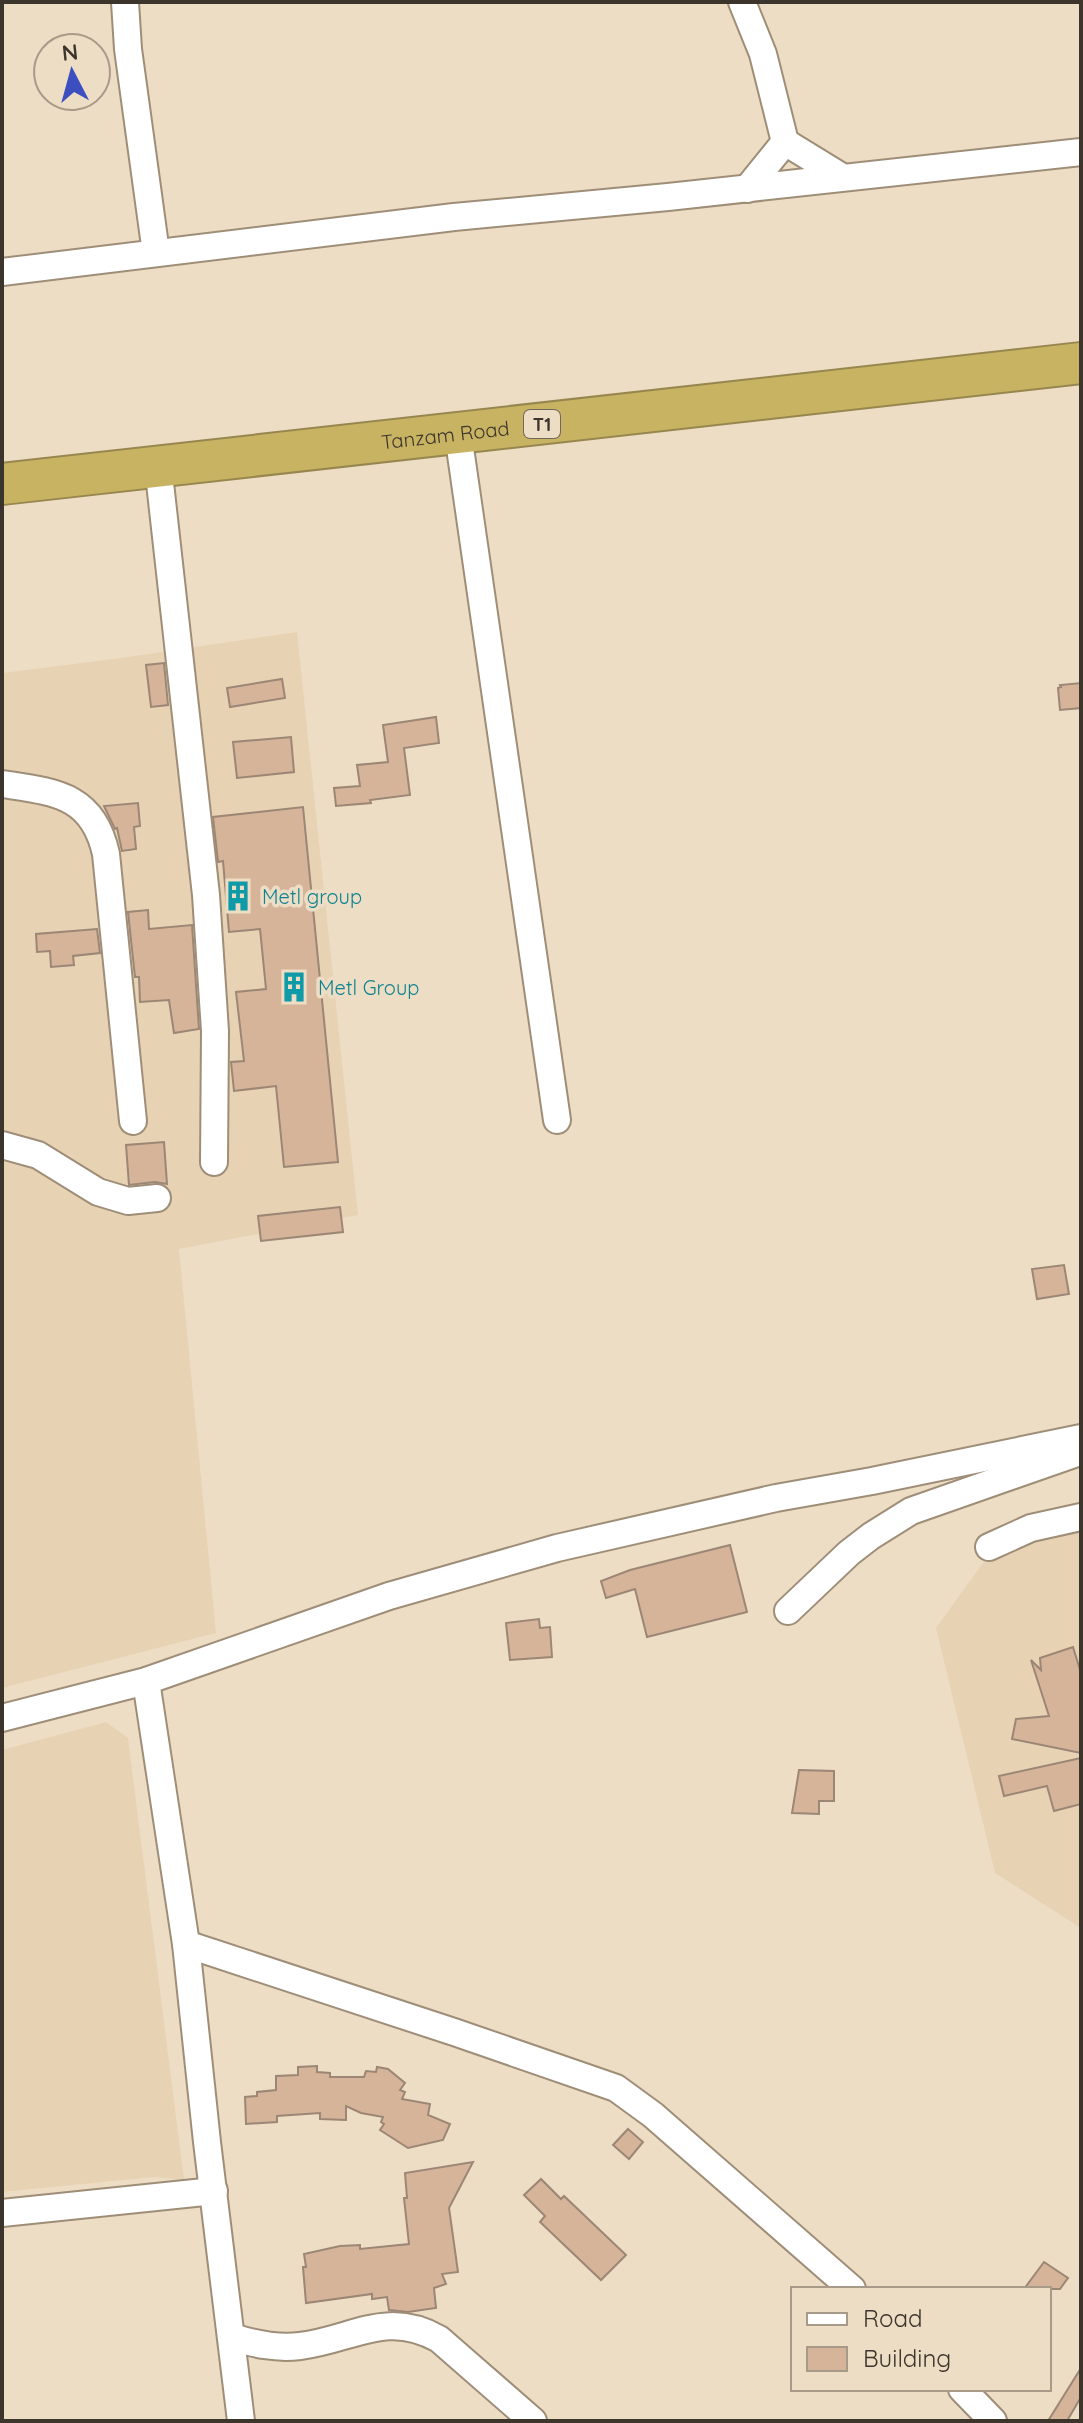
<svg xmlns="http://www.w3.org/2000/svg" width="1083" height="2423" font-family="Quicksand,sans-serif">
  <rect width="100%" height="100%" fill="#eeddc5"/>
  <!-- built -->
  <g fill="#e8d2b4">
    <polygon points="297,632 358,1215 179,1249 216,1633 2,1688 2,673 121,658"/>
    <polygon points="1081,1523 1081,1928 995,1873 936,1628 996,1545"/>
    <polygon points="106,1722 128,1738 184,2180 154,2177 2,2192 2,1750"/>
  </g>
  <!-- building -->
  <g fill="#d5b49a" stroke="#9c8675" stroke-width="2">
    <polygon points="164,663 168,705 151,707 146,665"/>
    <polygon points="282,679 285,698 230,707 227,688"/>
    <polygon points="1081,683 1081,708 1060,710 1058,688 1061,687 1060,685"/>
    <polygon points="436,717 439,743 404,748 410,795 370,800 371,803 336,806 334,788 360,786 357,765 388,762 383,725"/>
    <polygon points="291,737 294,772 237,778 233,742"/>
    <polygon points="138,803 140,826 134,827 136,849 122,851 117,828 115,829 104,806"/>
    <polygon points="303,807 338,1162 284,1167 276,1086 234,1091 231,1062 244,1061 236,992 266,989 260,929 229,932 223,861 218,862 213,817"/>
    <polygon points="148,910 149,929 192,925 199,1029 174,1033 169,1000 140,1002 139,977 135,977 128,912"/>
    <polygon points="97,929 100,953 73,956 74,965 51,967 50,951 37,952 36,934"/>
    <polygon points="164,1142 167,1184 155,1182 129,1185 126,1145"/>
    <polygon points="340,1207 343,1232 261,1241 258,1216"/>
    <polygon points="1064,1265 1069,1294 1037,1299 1032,1269"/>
    <polygon points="730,1545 747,1612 647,1637 635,1589 606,1598 601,1581 630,1570"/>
    <polygon points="539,1619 540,1628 550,1627 552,1657 510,1660 506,1623"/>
    <polygon points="1073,1647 1081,1673 1081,1753 1012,1739 1016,1719 1049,1716 1031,1660 1041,1670 1040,1658"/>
    <polygon points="1081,1758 1081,1804 1054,1811 1047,1786 1004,1796 999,1776"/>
    <polygon points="799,1770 834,1771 834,1801 819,1801 819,1814 792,1813"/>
    <polygon points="317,2066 317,2072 330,2073 330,2077 364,2077 366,2071 376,2072 377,2067 388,2069 405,2083 400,2090 405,2092 402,2099 430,2104 428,2115 450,2124 443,2140 408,2148 380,2130 384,2124 381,2122 383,2117 361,2113 346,2106 346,2120 320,2119 320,2113 277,2116 277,2122 246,2124 245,2097 257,2096 257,2092 276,2090 276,2076 298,2075 298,2067"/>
    <polygon points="628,2129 643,2142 629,2159 613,2145"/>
    <polygon points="473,2162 449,2208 458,2272 442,2274 446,2284 434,2288 436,2308 408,2312 389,2310 387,2297 372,2299 372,2294 306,2303 303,2267 306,2267 304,2254 340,2246 360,2245 360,2249 409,2244 404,2198 407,2198 405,2173"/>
    <polygon points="541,2179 561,2199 564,2196 626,2255 601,2280 540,2222 545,2216 524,2195"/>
    <polygon points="1044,2262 1068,2278 1060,2289 1024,2289"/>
    <polygon points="1081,2368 1081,2397 1067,2421 1048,2421"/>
  </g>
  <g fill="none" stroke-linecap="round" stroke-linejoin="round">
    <!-- minor casing -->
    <g stroke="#9e8e78" stroke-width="30">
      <g id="minor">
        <polyline points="125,2 128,49 156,253"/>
        <polyline points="742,2 763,54 785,142 747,189"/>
        <polyline points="785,142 842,177"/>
        <polyline points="2,272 454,217 668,197 1081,152"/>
        <polyline points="458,434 557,1120"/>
        <polyline points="158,465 206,895 215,1031 214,1162"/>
        <path d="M2,784C54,792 93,794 106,854L133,1121"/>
        <polyline points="2,1145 38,1155 98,1192 128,1201 157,1198"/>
        <polyline points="989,1547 1031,1528 1081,1517"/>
        <polyline points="788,1611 849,1553 871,1536 911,1511 1074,1454"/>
        <polyline points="146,1681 186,1944 207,2142 241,2421"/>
        <polyline points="2,1718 146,1681 389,1596 557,1548 776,1498 872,1481 1081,1438"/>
        <polyline points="186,1944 454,2032 616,2088 653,2115 852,2289"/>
        <polyline points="2,2213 214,2191"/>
        <path d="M232,2337C254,2344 276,2349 300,2346C352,2340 386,2309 439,2339L533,2421"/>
        <polyline points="962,2389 993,2421"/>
      </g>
    </g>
    <!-- highway casing -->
    <g stroke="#97874f" stroke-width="44">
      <g id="highway">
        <path id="s1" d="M2,484L1081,363"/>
      </g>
    </g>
    <!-- minor -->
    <use href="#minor" stroke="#fff" stroke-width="26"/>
    <!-- highway -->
    <use href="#highway" stroke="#c8b362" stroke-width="40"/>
  </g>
  <!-- icons -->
  <defs>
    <g id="building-bare" transform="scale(2.4)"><path d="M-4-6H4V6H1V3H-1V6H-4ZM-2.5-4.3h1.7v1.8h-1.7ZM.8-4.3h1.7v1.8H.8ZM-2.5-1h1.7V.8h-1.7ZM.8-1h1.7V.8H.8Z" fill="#0f9aa8" stroke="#eeddc5" stroke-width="2.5" paint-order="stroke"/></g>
  </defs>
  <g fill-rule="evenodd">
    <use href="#building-bare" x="238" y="896"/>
    <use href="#building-bare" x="294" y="987"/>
  </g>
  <g text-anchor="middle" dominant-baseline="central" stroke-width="7" stroke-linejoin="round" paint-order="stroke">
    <!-- shield labels -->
    <rect fill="#eeddc5" stroke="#71675a" stroke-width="2" x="524" y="410" width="36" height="28" rx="6"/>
    <g font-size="18" font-weight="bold" fill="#3c352c">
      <text x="542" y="424">T1</text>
    </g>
    <!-- street labels -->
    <g font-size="20" fill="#3c352c" stroke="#eeddc5">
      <text stroke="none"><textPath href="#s1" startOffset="446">Tanzam Road</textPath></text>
    </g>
    <!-- culture labels -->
    <g font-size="20" fill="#0d838f" stroke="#eeddc5" text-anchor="start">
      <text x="262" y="896">Metl group</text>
      <text x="318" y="987">Metl Group</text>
    </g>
  </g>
  <!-- border -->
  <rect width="1083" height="2423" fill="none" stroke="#3c352c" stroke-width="8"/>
  <!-- legend -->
  <rect x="791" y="2287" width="260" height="104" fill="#eeddc5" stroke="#a79a88" stroke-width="2"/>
  <rect x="807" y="2313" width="40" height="12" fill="#ffffff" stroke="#a79a88" stroke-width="2"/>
  <text x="863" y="2327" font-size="24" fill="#3c352c">Road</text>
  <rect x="807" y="2347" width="40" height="24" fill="#d5b49a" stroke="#a79a88" stroke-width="2"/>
  <text x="863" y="2367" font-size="24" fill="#3c352c">Building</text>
  <!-- north arrow -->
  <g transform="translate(72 72) rotate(354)"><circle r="38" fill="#eeddc5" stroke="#a79a88" stroke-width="2"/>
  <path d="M0-6L14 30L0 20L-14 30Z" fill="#3d4ec1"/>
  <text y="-12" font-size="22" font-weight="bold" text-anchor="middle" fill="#3c352c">N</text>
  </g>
</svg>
